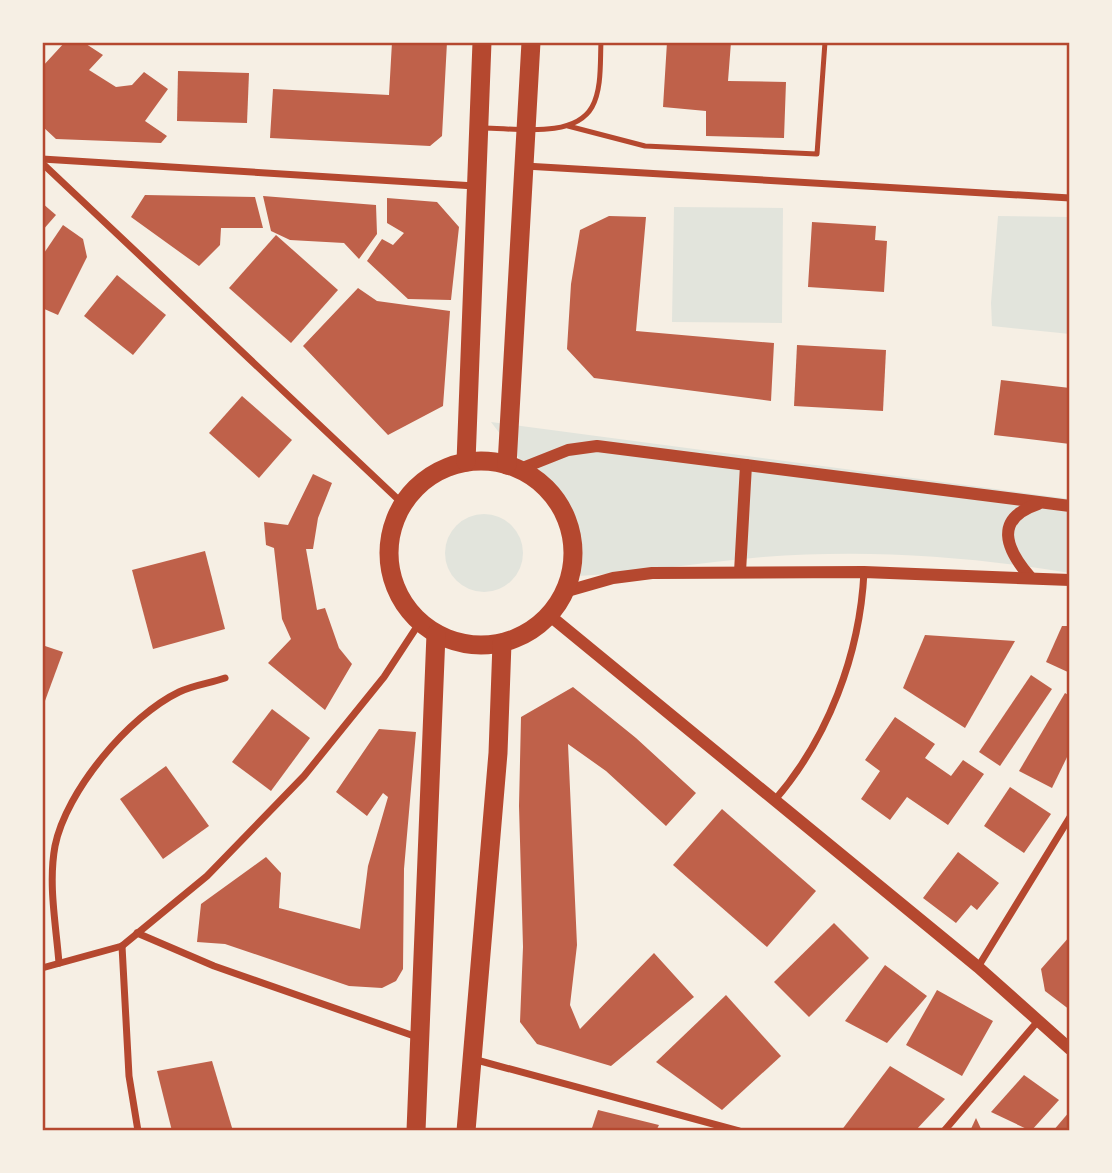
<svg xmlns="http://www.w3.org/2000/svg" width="1112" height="1173" font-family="'Space Grotesk',sans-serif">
  <rect width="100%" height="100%" fill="#f6efe4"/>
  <!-- green -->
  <g fill="#e2e4dc">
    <polygon points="674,207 783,208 782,323 672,322"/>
    <polygon points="998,216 1070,217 1070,334 992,326 991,303"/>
    <path d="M491,422L1070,499V573C968,556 866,549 763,557C701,562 640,573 578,576L563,527L534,478Z"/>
    <circle cx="484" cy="553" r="39"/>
  </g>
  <!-- building -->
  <g fill="#bf614a">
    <polygon points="65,42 83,42 103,55 89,70 116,87 132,85 144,72 168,89 145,121 167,136 161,143 56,139 42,126 42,67"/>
    <polygon points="392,42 447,42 442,136 430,146 270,138 273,89 389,95"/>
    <polygon points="667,42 731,42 728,81 786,82 784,138 706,136 706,111 663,107"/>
    <polygon points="178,71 249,73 247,123 177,121"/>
    <polygon points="145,195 255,197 263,228 221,228 220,245 199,266 131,217"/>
    <polygon points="263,196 376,205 377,234 359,259 344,243 290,240 271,231"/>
    <polygon points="387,198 437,202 459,227 451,300 408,299 367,261 382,239 393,245 404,233 387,223"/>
    <polygon points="42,203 56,215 42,231"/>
    <polygon points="609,216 646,217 636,331 774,343 771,401 594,378 567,349 571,284 580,230"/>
    <polygon points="812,222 876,226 875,240 887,241 884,292 808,287"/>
    <polygon points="63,225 83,239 87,257 58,315 42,308 42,256"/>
    <polygon points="276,235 338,290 291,343 229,288"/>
    <polygon points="117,275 166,315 133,355 84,316"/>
    <polygon points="358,288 377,301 450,311 443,406 388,435 303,346"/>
    <polygon points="797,345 886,350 883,411 794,406"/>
    <polygon points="1001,380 1070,388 1070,444 994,435"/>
    <polygon points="242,396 292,440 259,478 209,433"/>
    <polygon points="313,474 332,483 318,518 313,549 306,549 317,610 325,608 339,648 352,664 325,710 268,663 291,639 282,619 274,548 266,545 264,522 288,525"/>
    <polygon points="205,551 225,629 153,649 132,570"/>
    <polygon points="1062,626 1070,626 1070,673 1046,662"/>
    <polygon points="925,635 1015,641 965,728 903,688"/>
    <polygon points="42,645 63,652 42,709"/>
    <polygon points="1031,675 1052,689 1000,766 979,752"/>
    <polygon points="573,687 636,738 696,793 666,826 606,771 568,744 577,945 570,1005 580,1029 654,953 694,997 611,1066 537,1044 520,1022 523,947 519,806 521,717"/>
    <polygon points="1065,693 1070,696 1070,751 1052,788 1019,771"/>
    <polygon points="272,709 310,738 271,791 232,762"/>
    <polygon points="895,717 935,744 925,758 951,776 963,760 984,774 948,825 907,797 890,820 861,799 880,771 865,760"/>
    <polygon points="379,729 416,732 404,869 403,969 396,981 382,988 349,986 225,944 197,942 201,904 266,857 281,873 279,908 360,929 368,866 388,797 383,793 367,816 336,792"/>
    <polygon points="166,766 209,826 163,859 120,799"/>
    <polygon points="1010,787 1051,814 1024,853 984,826"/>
    <polygon points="722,809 816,891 767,947 673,865"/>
    <polygon points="958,852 999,883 977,910 971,905 956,923 923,898"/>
    <polygon points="834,923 869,958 809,1017 774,982"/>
    <polygon points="1070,936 1070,1010 1045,991 1041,969"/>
    <polygon points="885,965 927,996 887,1043 845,1021"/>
    <polygon points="937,990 993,1021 962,1076 906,1045"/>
    <polygon points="726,995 781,1056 722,1110 656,1062"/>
    <polygon points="212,1061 233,1131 172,1131 157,1071"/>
    <polygon points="890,1066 945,1099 915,1131 841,1131"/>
    <polygon points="1024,1075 1059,1100 1031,1131 991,1112"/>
    <polygon points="598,1110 659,1125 656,1131 591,1131"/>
    <polygon points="1070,1111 1070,1131 1053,1131"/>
    <polygon points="976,1118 982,1131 970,1131"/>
  </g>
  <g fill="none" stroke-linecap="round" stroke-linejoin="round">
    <!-- service -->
    <g stroke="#b5482f" stroke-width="5">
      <polyline points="568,126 645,146 817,154 825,42"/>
      <path d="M483,128C515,128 574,139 592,107C602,89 600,62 601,42"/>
    </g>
    <!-- minor -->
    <g stroke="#b5482f" stroke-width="7">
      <polyline points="42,159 475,186"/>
      <polyline points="42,163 403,504"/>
      <polyline points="525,166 1070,198"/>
      <path d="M774,801C828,739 860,654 864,572"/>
      <polyline points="137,933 214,966 417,1037"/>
      <polyline points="122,946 129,1076 138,1131"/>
      <path d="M59,963C56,925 48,884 55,846C66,791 129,716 179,692C193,685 211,683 225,678"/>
      <polyline points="978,967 1070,817"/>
      <polyline points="42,968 122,946 207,876 304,776 384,677 420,622"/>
      <polyline points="473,1059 739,1131"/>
      <polyline points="944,1131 1038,1021"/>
    </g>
    <!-- tertiary -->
    <g stroke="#b5482f" stroke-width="12">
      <polyline points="520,469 568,450 597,446 1070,506"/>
      <polyline points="740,572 746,465"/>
      <path d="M1030,577C1006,549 993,519 1038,504"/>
      <polyline points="564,592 613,578 652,573 864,572 1070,580"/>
      <polyline points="549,615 978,967 1070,1049"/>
    </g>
    <!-- trunk -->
    <g stroke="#b5482f" stroke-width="19">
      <circle cx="481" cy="553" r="92"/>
      <polyline points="466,462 482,42"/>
      <polyline points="507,465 531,42"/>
      <polyline points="416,1131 436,634"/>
      <polyline points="466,1131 498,753 502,643"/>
    </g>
  </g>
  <!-- border -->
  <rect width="1112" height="1173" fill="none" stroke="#f6efe4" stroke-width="88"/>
  <rect x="44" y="44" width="1024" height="1085" fill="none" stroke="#b5482f" stroke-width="2.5"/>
</svg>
